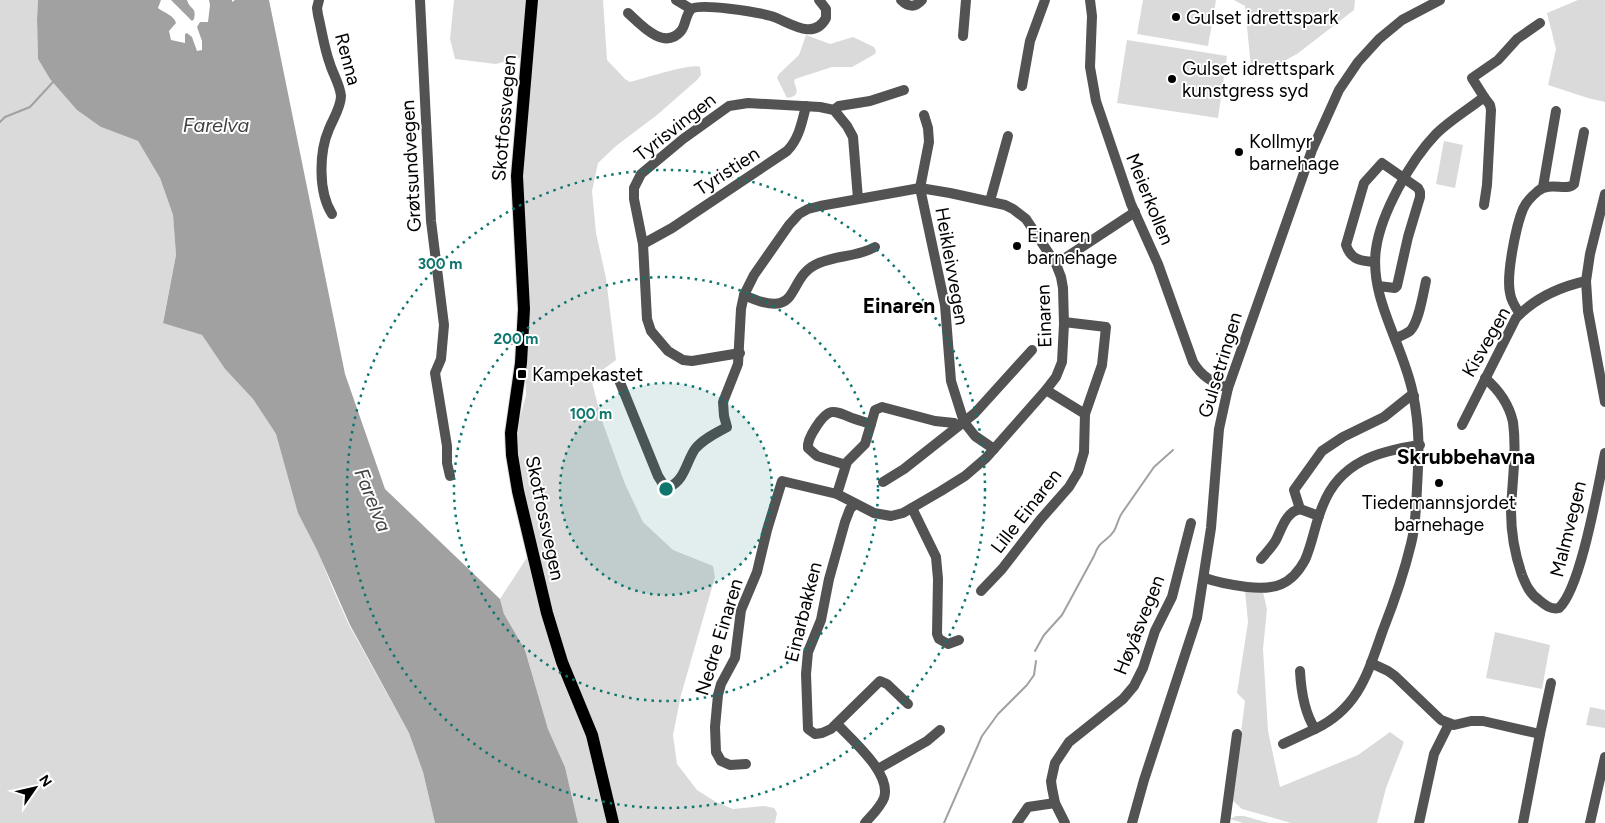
<svg xmlns="http://www.w3.org/2000/svg" width="1605" height="823" font-family="Figtree,sans-serif">
  <rect width="100%" height="100%" fill="#fff"/>
  <!-- green -->
  <g fill="#dadada">
    <polygon points="0,0 38,0 37,19 38,59 50,79 101,127 138,141 160,178 173,215 176,255 163,322 202,335 225,369 253,399 276,434 287,472 332,587 349,625 409,733 423,772 435,823 0,823"/>
    <path d="M454,0H603L607,60L625,79L630,82C643,79 691,63 700,67L701,75L697,80L657,115L616,146L598,163L592,191L596,233L606,278L616,360L591,378L601,418L625,484L643,522L673,550L713,566L715,577L681,695L673,735L677,764L697,790L716,802L733,809L764,806L774,808L777,813L775,823H578L565,767L548,729L525,650L504,614L500,599L535,545L517,449L519,421L526,395L521,192L524,144L533,66L519,58L496,64L455,59L450,39Z"/>
    <polygon points="1143,0 1216,0 1208,46 1137,34"/>
    <polygon points="1234,0 1355,0 1354,10 1297,54 1252,78 1245,6"/>
    <polygon points="1578,0 1605,0 1605,102 1588,98 1548,85 1556,49 1547,13"/>
    <path d="M806,35L830,44L853,37L874,47L876,51L875,54L852,67H832L795,79L794,82C798,92 799,96 787,98L777,78L779,74L799,55Z"/>
    <polygon points="1127,40 1227,56 1218,118 1117,103"/>
    <polygon points="1444,141 1463,145 1455,188 1436,184"/>
    <polygon points="1245,591 1263,592 1267,609 1263,649 1268,731 1280,787 1358,755 1390,732 1404,742 1386,788 1377,823 1291,823 1242,809 1233,801 1233,796 1245,701 1237,693 1248,622"/>
    <polygon points="1495,632 1550,645 1542,689 1486,678"/>
    <polygon points="1590,707 1605,710 1605,728 1586,725"/>
    <polygon points="1236,816 1244,816 1269,823 1243,823 1230,819"/>
  </g>
  <!-- water -->
  <g fill="#a1a1a1">
    <path d="M38,0H161L158,8C164,13 174,15 176,23L169,31L171,40L185,43V34L187,33L192,37L197,51L202,50V41L197,27L200,22H208L210,5L209,0H232V2L235,0H269L345,374L385,489L500,599L504,614L525,650L548,729L565,767L578,823H435L423,772L409,733L350,625L317,550L298,513L276,434L253,399L225,369L202,335L163,323L176,255L173,215L160,178L138,141L101,127L77,110L50,79L38,59L37,19Z"/>
    <path d="M171,0H187C190,10 197,7 194,19L192,21Z"/>
  </g>
  <g fill="none" stroke-linecap="round" stroke-linejoin="round">
    <!-- stream -->
    <g stroke="#a1a1a1" stroke-width="2">
      <polyline points="0,122 5,117 30,107 53,82"/>
      <path d="M1035,651L1044,635L1062,615L1094,556C1100,539 1106,543 1114,531C1117,526 1118,519 1122,513L1154,467L1173,450"/>
      <polyline points="944,823 982,736 998,714 1027,685 1034,675 1036,661"/>
    </g>
    <!-- major casing -->
    <g stroke="#dbdbdb" stroke-width="14">
      <polyline id="major" points="532,0 517,176 524,309 521,363 511,433 512,455 518,491 547,613 562,662 592,735 613,823"/>
    </g>
    <!-- minor -->
    <g stroke="#535353" stroke-width="10">
      <path d="M319,0L317,8L318,15C322,31 324,48 330,64C333,74 340,85 341,96C341,107 333,119 329,129C319,152 318,192 332,214"/>
      <polyline points="420,0 431,221 444,325 441,359 435,373 447,446 447,463 450,476"/>
      <path d="M676,0L691,9C701,3 757,12 771,16C788,21 813,42 826,18V9L819,0"/>
      <path d="M901,0C908,7 915,8 922,0"/>
      <path d="M1090,0L1092,16L1090,67L1096,101L1131,204L1158,264L1193,362C1202,377 1212,382 1228,388"/>
      <path d="M628,13C641,25 664,51 681,31C686,25 685,16 691,9"/>
      <polyline points="963,36 966,0"/>
      <polyline points="1022,86 1030,41 1045,0"/>
      <polyline points="834,110 839,106 870,101 904,90"/>
      <polyline points="924,115 928,128 929,142 920,188 945,305 951,381 964,422 975,436 994,449"/>
      <polyline points="1543,187 1556,111"/>
      <polyline points="1605,194 1590,254 1586,281 1588,311 1605,402"/>
      <polyline points="990,201 1008,136"/>
      <polyline points="1484,205 1487,185 1491,110 1490,105 1484,97"/>
      <path d="M643,244L672,228L787,151C799,139 802,122 806,106"/>
      <path d="M1374,262C1361,261 1351,260 1346,245L1364,183L1382,163L1418,188L1420,192V197L1408,237L1397,286L1395,288L1378,286"/>
      <polyline points="1056,264 1135,212"/>
      <path d="M744,295C804,323 784,277 819,263C838,255 857,257 875,247"/>
      <path d="M1520,314C1515,307 1511,301 1510,293C1506,275 1516,226 1523,209C1526,202 1532,196 1538,191C1551,181 1566,192 1574,184L1584,132"/>
      <path d="M1396,338C1401,336 1406,334 1410,331C1419,322 1423,294 1426,281"/>
      <polyline points="740,353 692,361 683,360 668,351 651,331 647,319 643,244 634,199 634,188 641,174 683,139 729,106 748,103 820,107 834,110 847,126 853,137 858,199"/>
      <path d="M617,375L658,476L663,484L669,487C685,480 686,462 695,449C703,439 716,433 727,427L724,416L723,402L738,364L741,309L744,295L754,275L789,225L799,214L808,209L820,206L920,188L950,193L1005,205L1013,209L1026,219L1056,264L1061,277L1063,288L1064,324L1062,362L1056,377L1046,390L986,458L965,476L941,491L903,513L891,516L874,513L837,494L782,481L767,530L757,572L741,610L735,658L721,684L718,695L715,727L716,752L721,761L730,765L746,764"/>
      <path d="M1485,378C1499,390 1509,404 1513,422C1517,452 1512,482 1511,511C1511,532 1515,555 1522,575C1526,585 1530,594 1539,600C1545,605 1551,610 1559,608C1581,588 1598,486 1605,453"/>
      <polyline points="1046,390 1085,414"/>
      <polyline points="871,424 875,410 882,407 935,421 954,423 958,426"/>
      <path d="M1462,425L1516,318C1535,298 1559,287 1586,281"/>
      <polyline points="883,482 904,469 975,413 1032,350"/>
      <path d="M837,494L847,462L865,444L871,424C864,422 858,420 852,418C833,410 829,407 816,427C812,433 807,441 808,448L817,456L846,465"/>
      <polyline points="855,504 850,509 845,522 829,579 821,620 808,652 806,674 808,729 815,734 822,733 831,729 880,681 887,684 908,704"/>
      <polyline points="912,508 936,557 938,579 937,634 939,639 948,644 959,640"/>
      <polyline points="1300,509 1319,516"/>
      <path d="M1261,559C1266,553 1272,547 1276,540C1282,528 1286,512 1300,509L1294,490L1322,451L1343,437L1384,417L1409,397L1414,396"/>
      <path d="M1205,578C1219,583 1232,585 1247,587C1274,590 1291,586 1305,560C1313,542 1315,523 1323,505C1340,462 1378,451 1420,445"/>
      <polyline points="981,591 1002,569 1040,520 1069,487 1078,472 1084,452 1085,414 1102,365 1106,327 1064,322"/>
      <polyline points="1371,663 1388,671 1395,676 1441,720 1454,725 1471,721 1483,721 1540,734 1523,823"/>
      <path d="M1300,671C1301,690 1304,712 1315,729C1359,708 1368,672 1383,630C1394,602 1404,573 1411,544C1416,525 1416,506 1417,488C1419,453 1420,428 1413,394C1404,346 1369,299 1376,249C1381,213 1411,160 1436,134C1450,120 1469,109 1484,97L1472,78L1498,60L1517,39L1540,23"/>
      <path d="M837,724C853,741 892,774 884,798C880,808 871,816 865,823"/>
      <polyline points="1540,734 1551,683"/>
      <polyline points="1283,744 1315,729"/>
      <polyline points="878,769 927,741 940,730"/>
      <polyline points="1017,823 1028,807 1055,803"/>
      <polyline points="1065,823 1055,803 1052,788 1051,781 1055,763 1069,742 1123,699 1134,686 1143,668 1155,631 1172,597 1191,523"/>
      <polyline points="1132,823 1144,780 1197,618 1211,528 1219,429 1228,388 1312,150 1339,90 1358,62 1379,39 1402,20 1440,0"/>
      <polyline points="1225,823 1237,734"/>
      <polyline points="1419,823 1434,754 1449,724"/>
      <polyline points="1590,823 1605,757"/>
    </g>
    <!-- major -->
    <use href="#major" stroke="#000" stroke-width="12"/>
  </g>
  <!-- distance rings -->
  <circle cx="666" cy="489" r="106" fill="#0f766e" fill-opacity=".12"/>
  <g fill="none" stroke="#0f766e" stroke-width="2.5" stroke-dasharray="2.5 5">
    <circle cx="666" cy="489" r="106"/>
    <circle cx="666" cy="489" r="212"/>
    <circle cx="666" cy="489" r="319"/>
  </g>
  <!-- markers -->
  <g fill="#000" stroke="#fff" stroke-width="2">
    <circle cx="1176" cy="17" r="5"/>
    <circle cx="1172" cy="79" r="5"/>
    <circle cx="1239" cy="152" r="5"/>
    <circle cx="1017" cy="246" r="5"/>
    <rect x="517" y="369" width="10" height="10" rx="2.5"/>
    <circle cx="1439" cy="483" r="5"/>
  </g>
  <g text-anchor="middle" dominant-baseline="central" stroke-width="4" stroke-linejoin="round" paint-order="stroke">
    <!-- poi labels -->
    <g font-size="19" fill="#000" stroke="#fff" text-anchor="start">
      <text x="1186" y="17">Gulset idrettspark</text>
      <text x="1182" y="68">Gulset idrettspark<tspan x="1182" dy="22">kunstgress syd</tspan></text>
      <text x="1249" y="141">Kollmyr<tspan x="1249" dy="22">barnehage</tspan></text>
      <text x="1027" y="235">Einaren<tspan x="1027" dy="22">barnehage</tspan></text>
      <text x="532" y="374">Kampekastet</text>
      <text x="1439" y="502" text-anchor="middle">Tiedemannsjordet<tspan x="1439" dy="22">barnehage</tspan></text>
    </g>
    <!-- street labels -->
    <g font-size="19" fill="#000" stroke="#fff">
      <text transform="translate(348 59) rotate(75)">Renna</text>
      <text transform="translate(504 118) rotate(-85)">Skotfossvegen</text>
      <text transform="translate(675 127) rotate(-38)">Tyrisvingen</text>
      <text transform="translate(411 166) rotate(-93)">Grøtsundvegen</text>
      <text transform="translate(727 171) rotate(-33)">Tyristien</text>
      <text transform="translate(1150 199) rotate(68)">Meierkollen</text>
      <text transform="translate(952 266) rotate(80)">Heikleivvegen</text>
      <text transform="translate(1044 316) rotate(-92)">Einaren</text>
      <text transform="translate(1486 342) rotate(-60)">Kisvegen</text>
      <text transform="translate(1220 365) rotate(-73)">Gulsetringen</text>
      <text transform="translate(1026 511) rotate(-52)">Lille Einaren</text>
      <text transform="translate(545 518) rotate(78)">Skotfossvegen</text>
      <text transform="translate(1568 529) rotate(-76)">Malmvegen</text>
      <text transform="translate(803 612) rotate(-76)">Einarbakken</text>
      <text transform="translate(1139 625) rotate(-68)">Høyåsvegen</text>
      <text transform="translate(719 637) rotate(-73)">Nedre Einaren</text>
    </g>
    <!-- water labels -->
    <g font-size="20" font-style="italic" fill="#424242" stroke="#fff">
      <text x="216" y="125">Farelva</text>
      <text transform="translate(373 500) rotate(68)">Farelva</text>
    </g>
    <!-- quarter labels -->
    <g font-size="21" font-weight="bold" fill="#000" stroke="#fff">
      <text x="899" y="305">Einaren</text>
      <text x="1466" y="456">Skrubbehavna</text>
    </g>
  </g>
  <circle cx="666" cy="489" r="8" fill="#0f766e" stroke="#fff" stroke-width="2.5"/>
  <g font-size="15" text-anchor="middle" font-weight="bold" fill="#0f766e" stroke="#fff" stroke-width="4" stroke-linejoin="round" paint-order="stroke">
    <text x="440" y="269">300 m</text>
    <text x="516" y="344">200 m</text>
    <text x="591" y="419">100 m</text>
  </g>
  <!-- north arrow -->
  <g transform="translate(35 788) rotate(56)" stroke="#ffffff" stroke-width="4" paint-order="stroke">
  <path d="M0-4L9 19L0 12L-9 19Z" fill="#000000"/>
  <text y="-8" font-size="14" font-weight="bold" text-anchor="middle" fill="#000000">N</text>
  </g>
</svg>
